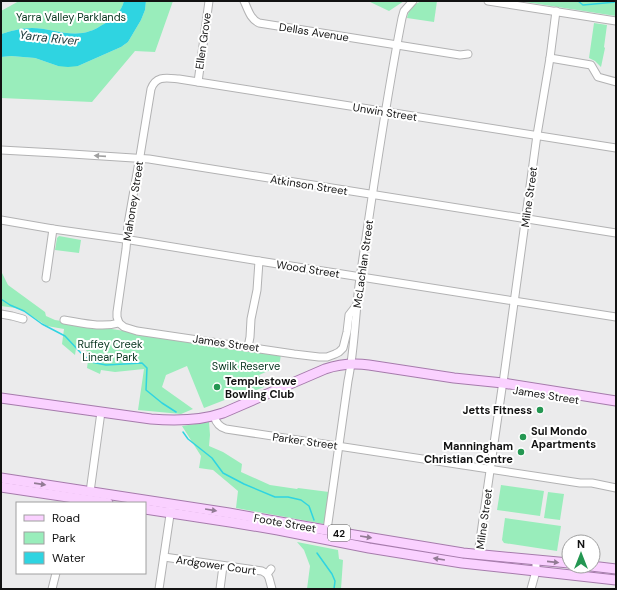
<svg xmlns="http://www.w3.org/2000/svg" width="617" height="590" font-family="'DM Sans',sans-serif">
  <rect width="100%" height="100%" fill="#ebebec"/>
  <!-- green -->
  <g fill="#99edbb">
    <path d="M19,1H124C121,12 114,18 104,24C100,26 95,30 90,31C71,38 51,28 32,28C21,28 11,31 1,34V11Z"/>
    <polygon points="146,1 173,1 155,52 135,51 92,102 1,98 1,57 11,56 35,58 58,66 78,66 121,47 128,42 141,20 145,10"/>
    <polygon points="368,1 404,1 389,11"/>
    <path d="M422,1H437L434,22L407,18C409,8 414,4 422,1Z"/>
    <polygon points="519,1 616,1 616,16"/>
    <polygon points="594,23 607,25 604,47 605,48 601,67 595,61 589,58"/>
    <polygon points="59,236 81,240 79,253 55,250 57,238"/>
    <polygon points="1,271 8,285 45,312 46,316 55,320 156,336 281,354 280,361 277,367 259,375 264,387 241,396 240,394 204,408 187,366 166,375 162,387 193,409 181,414 138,410 144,369 115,372 101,370 100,374 87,368 89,353 77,342 75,355 62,344 64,329 47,326 24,311 16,308 1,306"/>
    <polygon points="209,422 210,435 209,446 223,452 242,464 241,472 270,485 297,489 298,488 329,492 324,524 236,508 238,491 213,470 199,468 201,456 182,426"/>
    <polygon points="501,485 544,491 540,516 497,510"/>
    <polygon points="548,492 564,494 560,520 544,518"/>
    <polygon points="505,518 561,526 557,551 504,543 502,540"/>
    <polygon points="297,542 338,550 339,559 343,560 341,589 307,589 310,566 304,550"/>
  </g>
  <!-- water -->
  <path fill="#2fd4e1" d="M124,1H146L145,10L141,20L128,42L121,47L78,66L68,67L58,66L35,58L11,56L1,57V34C11,31 21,28 32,28C51,28 71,38 90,31C95,30 100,26 104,24C114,18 121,12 124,1Z"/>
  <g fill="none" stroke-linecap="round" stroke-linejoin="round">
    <!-- stream -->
    <g stroke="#2fd4e1" stroke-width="1.5">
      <polyline points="578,1 583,5 616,2"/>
      <polyline points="1,299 10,305 24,311 42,324 65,336 80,352 91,362 106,365 142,363 147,368 146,390 162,403 176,412"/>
      <polyline points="183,432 188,439 212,458 223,473 244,484 275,497 288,497 301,500 309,506 314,520"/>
      <polyline points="317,553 332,574 335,581 334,589"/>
    </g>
    <!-- minor casing -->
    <g stroke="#b2b2b3" stroke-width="9">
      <g id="minor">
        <path d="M244,1C248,9 250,19 259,23L460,55L468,54"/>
        <polyline points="488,1 616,21"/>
        <polyline points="550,58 591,65 598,77 616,82"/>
        <polyline points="198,82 209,1"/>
        <polyline points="1,150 56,153 149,159 616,233"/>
        <polyline points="1,220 53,229 124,239 259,261 616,317"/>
        <polyline points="46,278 53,229"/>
        <polyline points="1,314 12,316 23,319"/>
        <path d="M64,320C83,323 101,328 119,323L124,327L137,331L294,354L319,357H327L335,354L339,352L343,348L347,332L349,315L356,306"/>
        <path d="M119,323L117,317V312L126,249L128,224L140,156L151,89C156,75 167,78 179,79L616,148"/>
        <polyline points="248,347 250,337 251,319 257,290 259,261"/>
        <polyline points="503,383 537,135 550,58 556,11"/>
        <path d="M214,416C216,423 219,427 226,429L580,483H592L616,488"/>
        <polyline points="90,492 101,412"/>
        <path d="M327,530L348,381C355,347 355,312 360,278C373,191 385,104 402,18L404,11L413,1"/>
        <polyline points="478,554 502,388"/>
        <polyline points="164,557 262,571 267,574 271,569"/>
        <polyline points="267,574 269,578 272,589"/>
        <polyline points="52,589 56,573"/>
        <polyline points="159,589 171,508"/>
        <polyline points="220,589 223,566"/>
        <polyline points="531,589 536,571 536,560"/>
      </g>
    </g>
    <!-- major casing -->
    <g stroke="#a67bac" stroke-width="11">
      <g id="major">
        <path d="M1,398L151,419C175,421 200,421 223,413L325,369C340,364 354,363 369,365L454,378L503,383L616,401"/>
        <polyline points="1,478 229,513 354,535 463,553 569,563"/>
        <polyline points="1,487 108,503"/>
        <polyline points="145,509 230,522 278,530 369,548 462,563 616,580"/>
        <polyline points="591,566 616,569"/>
      </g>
    </g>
    <!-- minor -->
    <use href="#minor" stroke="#fff" stroke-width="7"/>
    <!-- major -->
    <use href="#major" stroke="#fad1ff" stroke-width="9"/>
  </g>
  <!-- one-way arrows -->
  <defs><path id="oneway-solid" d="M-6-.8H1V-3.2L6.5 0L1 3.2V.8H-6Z"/></defs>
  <use fill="#a0a0a0" href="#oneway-solid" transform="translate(100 156) rotate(-176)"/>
  <g fill="#927b94">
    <use href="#oneway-solid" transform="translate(40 484) rotate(8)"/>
    <use href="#oneway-solid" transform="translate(211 510) rotate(9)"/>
    <use href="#oneway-solid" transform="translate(366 537) rotate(9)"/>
    <use href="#oneway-solid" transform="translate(439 559) rotate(-171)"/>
    <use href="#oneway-solid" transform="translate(553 562) rotate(6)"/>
  </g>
  <!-- markers -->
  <g fill="#249752" stroke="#fff" stroke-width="1.5">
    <circle cx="217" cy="387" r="4"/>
    <circle cx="540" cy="410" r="4"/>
    <circle cx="523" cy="437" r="4"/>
    <circle cx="521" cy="452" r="4"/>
  </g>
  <g text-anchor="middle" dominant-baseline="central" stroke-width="4" stroke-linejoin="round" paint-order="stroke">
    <!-- shield labels -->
    <rect fill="#fff" stroke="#595959" stroke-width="1" x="328" y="525" width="22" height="16" rx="3"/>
    <g font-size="10" font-weight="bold" fill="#121212">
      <text x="339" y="533">42</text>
    </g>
    <!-- park labels -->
    <g font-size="11" fill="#093620" stroke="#fff">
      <text x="71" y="17">Yarra Valley Parklands</text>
      <text x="110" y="344">Ruffey Creek<tspan x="110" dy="13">Linear Park</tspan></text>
      <text x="246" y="366">Swilk Reserve</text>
    </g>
    <!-- street labels -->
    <g font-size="11" fill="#121212" stroke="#fff">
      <text transform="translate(314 32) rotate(9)">Dellas Avenue</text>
      <text transform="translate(203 41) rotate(-82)">Ellen Grove</text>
      <text transform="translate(385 112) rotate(9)">Unwin Street</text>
      <text transform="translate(309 185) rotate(9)">Atkinson Street</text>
      <text transform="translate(529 197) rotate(-82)">Milne Street</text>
      <text transform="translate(133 201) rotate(-81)">Mahoney Street</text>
      <text transform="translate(363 264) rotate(-82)">McLachlan Street</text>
      <text transform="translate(308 269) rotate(9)">Wood Street</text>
      <text transform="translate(226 343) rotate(8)">James Street</text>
      <text transform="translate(546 395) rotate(9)">James Street</text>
      <text transform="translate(305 441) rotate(8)">Parker Street</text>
      <text transform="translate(484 519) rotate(-82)">Milne Street</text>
      <text transform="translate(285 523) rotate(10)">Foote Street</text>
      <text transform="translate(216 565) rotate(8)">Ardgower Court</text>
    </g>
    <!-- poi labels -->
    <g font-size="11" font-weight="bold" fill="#121212" stroke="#fff" text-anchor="start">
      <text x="225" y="381">Templestowe<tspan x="225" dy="13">Bowling Club</tspan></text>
      <text x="532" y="410" text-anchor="end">Jetts Fitness</text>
      <text x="531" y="431">Sul Mondo<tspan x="531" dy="13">Apartments</tspan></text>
      <text x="513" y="446" text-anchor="end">Manningham<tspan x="513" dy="13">Christian Centre</tspan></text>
    </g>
    <!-- water labels -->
    <g font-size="12" font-style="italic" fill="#152f31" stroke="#fff">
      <text transform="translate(49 38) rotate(6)">Yarra River</text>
    </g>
  </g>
  <!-- border -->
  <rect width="617" height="590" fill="none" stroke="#121212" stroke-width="4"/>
  <!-- legend -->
  <rect x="16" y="502" width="130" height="72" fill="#ffffff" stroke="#a0a0a0"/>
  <rect x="24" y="515" width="20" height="6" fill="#fad1ff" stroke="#a0a0a0"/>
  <text x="52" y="522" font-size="12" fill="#121212">Road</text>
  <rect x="24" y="532" width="20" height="12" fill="#99edbb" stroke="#a0a0a0"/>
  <text x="52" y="542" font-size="12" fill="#121212">Park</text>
  <rect x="24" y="552" width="20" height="12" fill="#2fd4e1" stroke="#a0a0a0"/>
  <text x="52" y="562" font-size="12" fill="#121212">Water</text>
  <!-- north arrow -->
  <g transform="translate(581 554)"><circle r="19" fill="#ffffff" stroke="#a0a0a0"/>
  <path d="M0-3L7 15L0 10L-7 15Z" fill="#249752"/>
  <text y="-6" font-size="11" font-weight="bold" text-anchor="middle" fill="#121212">N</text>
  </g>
</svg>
